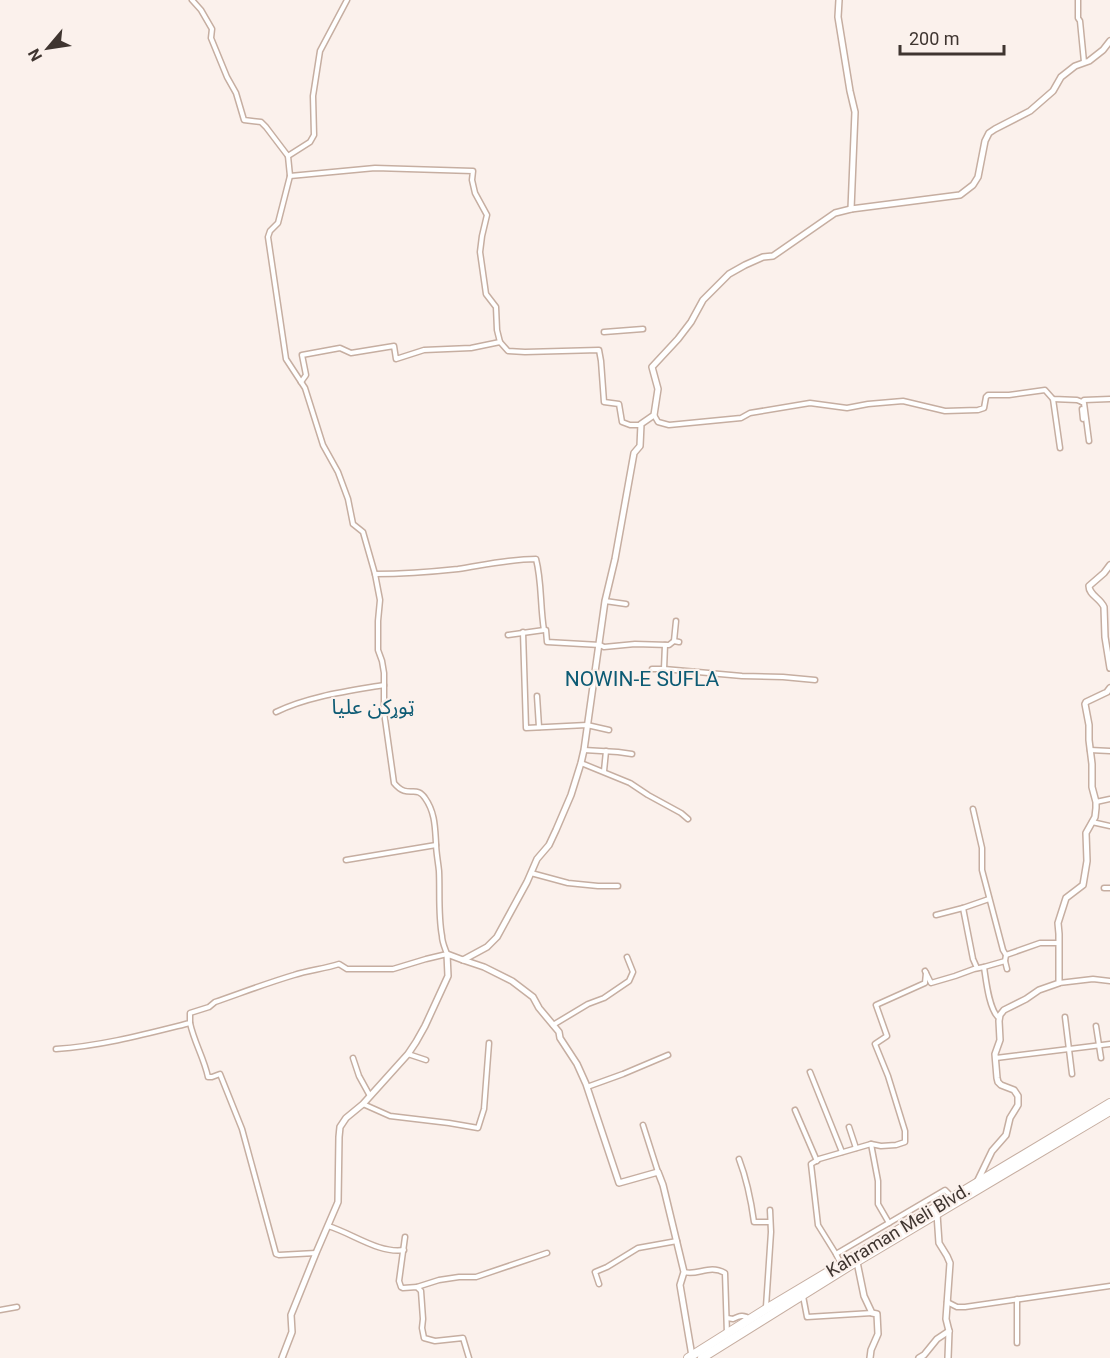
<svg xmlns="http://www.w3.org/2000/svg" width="1110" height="1358" font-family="Roboto,'Noto Sans Arabic',sans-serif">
  <rect width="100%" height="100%" fill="#fbf1ec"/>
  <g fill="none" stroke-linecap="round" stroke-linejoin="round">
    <!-- minor casing -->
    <g stroke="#c6aea1" stroke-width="7">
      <g id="minor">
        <polyline points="192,0 201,10 212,29 211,38 227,77 236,93 244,120 261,122 266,127 288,156"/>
        <polyline points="1078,0 1078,18 1080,21 1084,62"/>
        <polyline points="290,176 375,168 473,171 472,180 475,193 487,215 482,236 480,252 486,294 496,307 497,330 500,342 508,351 525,352 599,350 601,361 604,402 619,404 622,422 630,425 641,425"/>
        <polyline points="604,332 643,329"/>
        <polyline points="301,382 306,375 302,355 340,348 351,353 394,346 396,359 424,350 471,348 500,342"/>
        <polyline points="1053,399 1060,448"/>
        <polyline points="1082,402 1084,403 1089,441"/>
        <polyline points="1082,409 1083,419"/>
        <polyline points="654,415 658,422 669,425 741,418 750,413 810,403 847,408 868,404 903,401 945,411 978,410 984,408 986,397 988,395 1009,395 1045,390 1053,399 1077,400 1082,402 1084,400 1110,399"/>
        <path d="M375,574C403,574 430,572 458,569C484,565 510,559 536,559C542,582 540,606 544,630H546L547,642L600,645L604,647L635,644L669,645L674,641L679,642"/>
        <polyline points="605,601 626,604"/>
        <polyline points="523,632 526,728 587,725 609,730"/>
        <polyline points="508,635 544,630"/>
        <polyline points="674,641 676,621"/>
        <polyline points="652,669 664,669 742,676 783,677 815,680"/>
        <polyline points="664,669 665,645"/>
        <polyline points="537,696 539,727"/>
        <path d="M276,712C309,696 349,691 384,685"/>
        <polyline points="584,750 618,752 632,754"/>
        <polyline points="1090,750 1110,751"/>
        <polyline points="581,763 630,783 648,795 681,813 688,819"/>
        <polyline points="604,771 606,751"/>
        <polyline points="1096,802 1110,799"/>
        <polyline points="973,809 982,848 982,870 1003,950 1006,955"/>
        <polyline points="1092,822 1110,826"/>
        <polyline points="346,860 436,845"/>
        <polyline points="531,873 568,883 598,886 618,886"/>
        <polyline points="1104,888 1110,888"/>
        <polyline points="963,908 973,959 977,968"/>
        <polyline points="936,915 963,908 989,899"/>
        <polyline points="1005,961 1007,969"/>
        <polyline points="984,967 1005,961 1006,955 1040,943 1059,943"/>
        <path d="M925,971L931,983L955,976L974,969L984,967C986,980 989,1010 999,1018"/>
        <polyline points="1059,983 1093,979 1110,981"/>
        <polyline points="1065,1017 1072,1074"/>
        <path d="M190,1023C194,1042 204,1058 208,1077H212L220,1074L242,1129L276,1254L279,1255L316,1253"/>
        <polyline points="553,1025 588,1004 604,998 629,981 633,972 627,957"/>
        <polyline points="1096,1026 1101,1058"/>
        <path d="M56,1049C102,1046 146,1034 190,1023V1013L209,1007L215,1002C241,993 267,983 294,975C309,970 324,969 339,964L347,969H393L426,959L447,954C445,948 442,942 442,936C438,915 440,892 439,871C438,861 436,852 436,843C435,827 435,812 425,798C416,784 408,800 394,783L384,712V673L382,661L378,650V621L380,600L375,574L363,532L353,524L348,499L338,472L323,445L305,388L286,359L268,237L270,231L278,223L290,176L288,156L310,142L314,135L313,96L320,51L347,0"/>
        <polyline points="408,1054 426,1060"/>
        <polyline points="353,1058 359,1076 370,1096"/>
        <polyline points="996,1058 1110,1044"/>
        <polyline points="810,1072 842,1152"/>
        <polyline points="587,1087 623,1074 668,1055"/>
        <polyline points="363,1104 390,1116 449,1123 478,1128 484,1109 489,1043"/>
        <polyline points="795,1110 817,1161"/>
        <polyline points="643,1125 658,1172"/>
        <polyline points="849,1127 856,1148"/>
        <polyline points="871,1144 878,1181 878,1204 889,1223"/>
        <path d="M739,1159C747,1180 751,1200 754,1222H770"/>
        <path d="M328,1226C352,1233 379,1254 404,1250"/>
        <polyline points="405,1237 399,1281 401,1287 403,1288 417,1287 421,1291 423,1319 422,1328 424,1338 435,1341 463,1338 469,1358"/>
        <polyline points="836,1254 818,1225 811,1164 819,1159 871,1144 881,1146 896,1145 905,1142 905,1131 888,1076 875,1044 887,1036 876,1005 925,983 926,973"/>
        <polyline points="841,1264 836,1254 945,1190 952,1197"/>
        <path d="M684,1272C698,1276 709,1264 725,1273L727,1334"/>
        <polyline points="599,1284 595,1272 607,1267 638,1248 677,1241"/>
        <polyline points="417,1287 439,1280 459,1277 476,1277 547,1253"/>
        <polyline points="803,1296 807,1317 872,1313"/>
        <polyline points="1017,1299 1017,1343"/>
        <polyline points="947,1302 957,1307 965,1307 1110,1286"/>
        <polyline points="766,1307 771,1232 770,1210"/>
        <polyline points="0,1310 17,1307"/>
        <path d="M727,1318L733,1319C739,1316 744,1314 750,1319"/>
      </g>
    </g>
    <!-- tertiary casing -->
    <g stroke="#c6aea1" stroke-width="8">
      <g id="tertiary">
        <polyline points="839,0 838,17 850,91 855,112 851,209"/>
        <path d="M1110,565L1104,573L1089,586C1089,595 1100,598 1104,607L1105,637L1110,668"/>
        <polyline points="463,960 484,967 512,981 533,997 539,1008 559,1032 560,1038 577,1064 586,1084 619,1183 658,1172 663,1185 684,1272 680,1285 692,1356"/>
        <polyline points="977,1182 992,1151 1006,1135 1010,1118 1018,1105 1018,1096 1014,1090 1001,1085 998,1082 997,1078 995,1054 1000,1040 999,1021 1000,1015 1004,1010 1026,999 1039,990 1059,983 1059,934 1058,923 1066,898 1083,885 1087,861 1086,833 1095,817 1096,808 1096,802 1092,787 1092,764 1089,740 1089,725 1085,704 1086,702 1107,692 1110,688"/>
        <polyline points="937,1214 939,1243 947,1256 950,1263 946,1319 949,1331 948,1358"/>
        <polyline points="857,1262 864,1296 872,1313 877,1314 878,1334 871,1350 870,1358"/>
        <polyline points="282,1358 292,1332 291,1315 316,1253 338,1202 339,1137 340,1127 346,1118 363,1104 408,1054 416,1042 425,1026 448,976 447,954 463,960 487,947 497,937 527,882 537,859 549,845 556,830 571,795 581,763 584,750 605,601 615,559 634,453 640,446 641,424 654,415 658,389 652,367 678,339 691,322 703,300 729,274 745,265 763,257 773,256 835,213 851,209 960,195 973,185 978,177 985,141 989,133 995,129 1030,111 1053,91 1061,77 1075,66 1089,61 1103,50 1110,41"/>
        <polyline points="919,1358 924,1355 937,1339 949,1331"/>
      </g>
    </g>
    <!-- trunk casing -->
    <g stroke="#c6aea1" stroke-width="10">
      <g id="trunk">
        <polyline points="688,1358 766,1309 1110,1103"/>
        <polyline points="702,1358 851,1265 1110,1111"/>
      </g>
    </g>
    <!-- minor -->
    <use href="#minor" stroke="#fff" stroke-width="4"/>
    <!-- tertiary -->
    <use href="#tertiary" stroke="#fff" stroke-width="5"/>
    <!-- trunk -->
    <use href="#trunk" stroke="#fff" stroke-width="8"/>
  </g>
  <g text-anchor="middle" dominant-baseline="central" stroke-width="4.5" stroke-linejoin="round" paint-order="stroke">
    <!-- street labels -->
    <g font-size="18" fill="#3f3530" stroke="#fbf1ec">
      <text transform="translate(898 1230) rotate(-31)">Kahraman Meli Blvd.</text>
    </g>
    <!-- quarter labels -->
    <g font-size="21" fill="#0d5b74" stroke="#fbf1ec">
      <text x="642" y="679">NOWIN-E SUFLA</text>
      <text x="373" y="707">ټوړکن علیا</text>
    </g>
  </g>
  <!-- north arrow -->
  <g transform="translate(48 48) rotate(241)" stroke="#fbf1ec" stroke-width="4.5" paint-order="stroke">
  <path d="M0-4.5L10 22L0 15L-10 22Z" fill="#3f3530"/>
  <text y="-9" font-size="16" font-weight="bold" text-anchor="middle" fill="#3f3530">N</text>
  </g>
  <!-- scale -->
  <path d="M900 45v9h104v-9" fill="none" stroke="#3f3530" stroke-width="3"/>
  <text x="909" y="45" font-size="18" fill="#3f3530" stroke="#fbf1ec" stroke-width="4.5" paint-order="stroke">200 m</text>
</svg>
